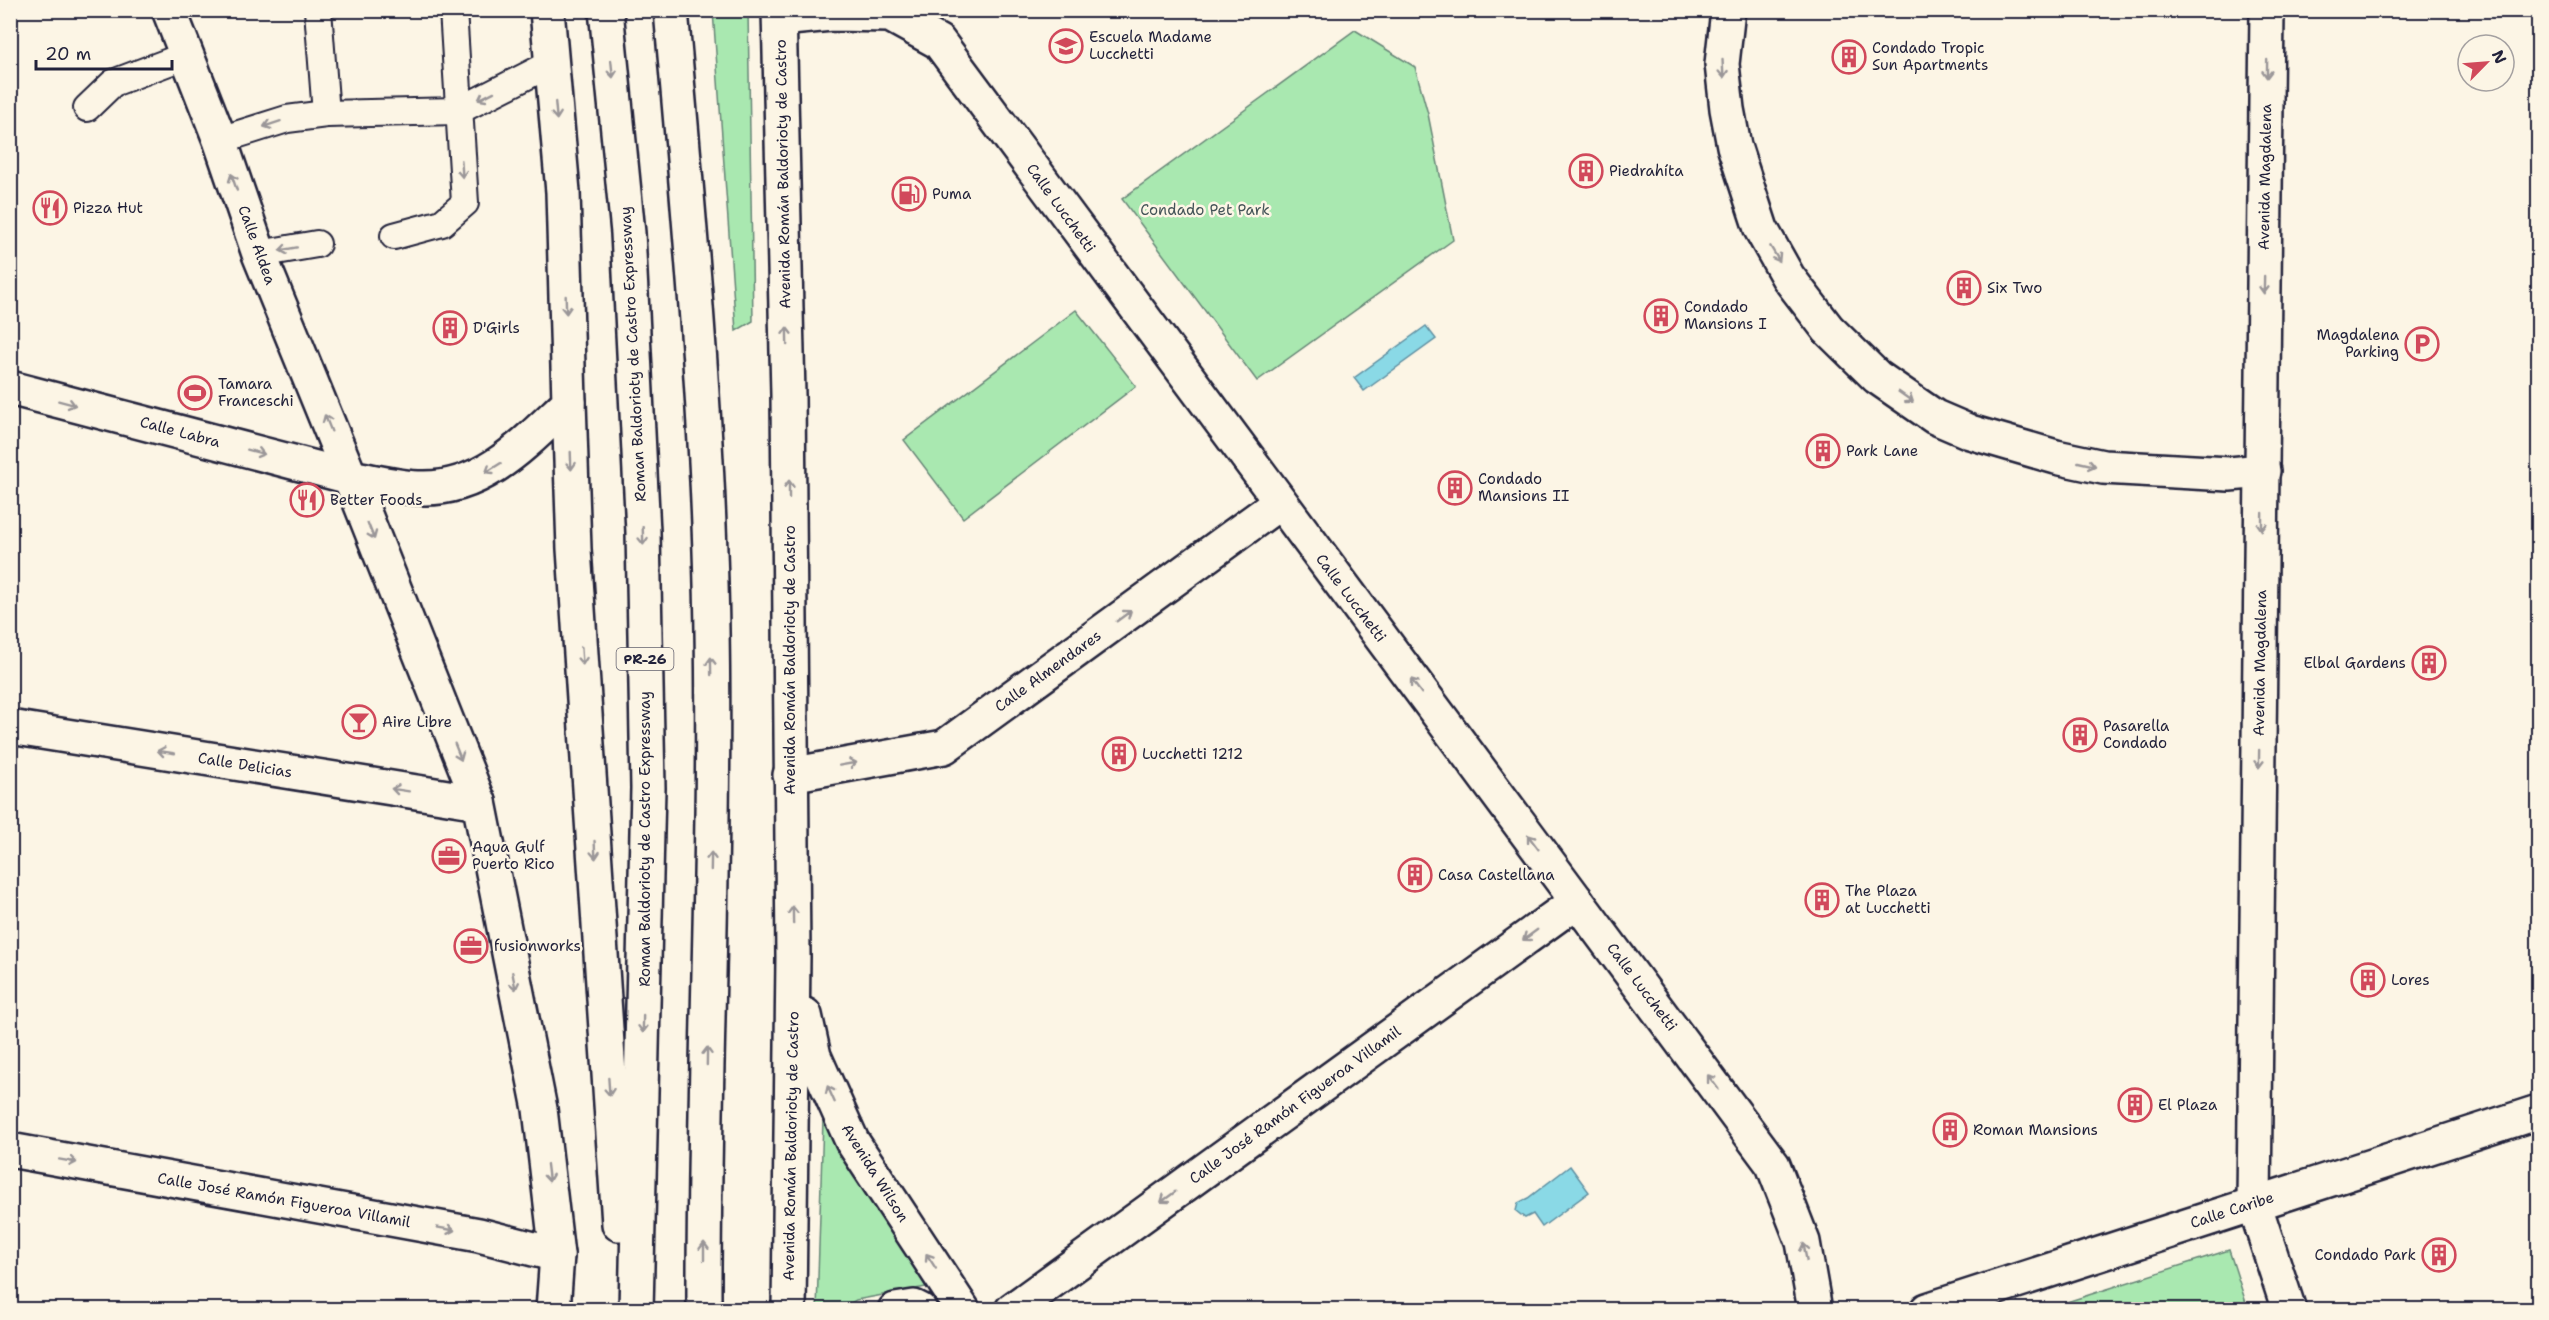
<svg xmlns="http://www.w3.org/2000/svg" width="2549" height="1320" font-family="'Shantell Sans',sans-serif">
  <rect width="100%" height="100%" fill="#fcf5e5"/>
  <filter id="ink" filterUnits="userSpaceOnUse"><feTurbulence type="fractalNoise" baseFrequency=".0167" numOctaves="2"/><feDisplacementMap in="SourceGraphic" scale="12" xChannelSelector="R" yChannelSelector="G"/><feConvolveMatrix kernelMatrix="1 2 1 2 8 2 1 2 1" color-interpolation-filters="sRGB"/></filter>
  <g filter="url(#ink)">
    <!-- green -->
    <g fill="#a9e8b0" stroke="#668576" stroke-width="1.5">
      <polygon points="713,11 748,11 753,321 736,331"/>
      <polygon points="1355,30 1415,67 1428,114 1453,240 1257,381 1122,199"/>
      <polygon points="1076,310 1136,386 963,518 904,440"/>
      <polygon points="823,1119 926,1287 856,1300 841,1309 817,1310"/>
      <polygon points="2229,1250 2248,1309 2045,1309"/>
    </g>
    <!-- water -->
    <g fill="#8ad9e6" stroke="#6090a2" stroke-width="1.5">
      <polygon points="1426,326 1436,339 1364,391 1354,378"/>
      <polygon points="1570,1166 1589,1192 1542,1227 1533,1214 1525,1218 1516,1211 1518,1203 1528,1198"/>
    </g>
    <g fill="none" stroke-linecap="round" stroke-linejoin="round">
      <!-- service casing -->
      <g stroke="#22223b" stroke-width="30">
        <g id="service">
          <polyline points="318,10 326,114 458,111 552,63"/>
          <polyline points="87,108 113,83 187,55"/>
          <polyline points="220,140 287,119 326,114"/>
          <polyline points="394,236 442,223 465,203 453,10"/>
          <polyline points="259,254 317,244"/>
        </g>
      </g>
      <!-- minor casing -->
      <g stroke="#22223b" stroke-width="38">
        <g id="minor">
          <polyline points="169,10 220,140 259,254 350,477 479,802 540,1109 557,1255 553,1310"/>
          <polyline points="1728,10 1722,64 1727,109 1734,146 1761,229 1788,277 1828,329 1877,377 1935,417 1970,432 2056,457 2103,467 2229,474 2263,471"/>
          <polyline points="780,19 831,14 890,15 939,42 1773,1165 1803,1242 1815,1310"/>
          <path d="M10,388L350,477C374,481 398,488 423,488C485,489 527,441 569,402L563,192L547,10"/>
          <polyline points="10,727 479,802"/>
          <polyline points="790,775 944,747 1279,503"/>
          <polyline points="10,1150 479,1235 557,1255"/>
          <polyline points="895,1310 914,1307 920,1310"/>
          <polyline points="1012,1310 1577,901"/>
          <polyline points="1927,1310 2538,1112"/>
        </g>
      </g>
      <!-- tertiary casing -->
      <g stroke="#22223b" stroke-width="38">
        <g id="tertiary">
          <polyline points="779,10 788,395 793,957 789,1310"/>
          <polyline points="2267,10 2254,1203 2289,1310"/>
          <polyline points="805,1015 814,1056 852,1141 963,1310"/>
        </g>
      </g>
      <!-- motorway casing -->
      <g stroke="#22223b" stroke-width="38">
        <g id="motorway">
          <polyline points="606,10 628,233 643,532 648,788 636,1310"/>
          <path d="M671,10C686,182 702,353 709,525C720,787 703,1048 704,1310"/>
          <polyline points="569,402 574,549 619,1224"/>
        </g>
      </g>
      <!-- service -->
      <use href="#service" stroke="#fcf5e5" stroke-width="26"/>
      <!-- minor -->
      <use href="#minor" stroke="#fcf5e5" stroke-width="33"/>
      <!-- tertiary -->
      <use href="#tertiary" stroke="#fcf5e5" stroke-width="33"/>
      <!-- motorway -->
      <use href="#motorway" stroke="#fcf5e5" stroke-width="33"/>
    </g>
    <!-- one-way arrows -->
    <defs><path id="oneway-shaft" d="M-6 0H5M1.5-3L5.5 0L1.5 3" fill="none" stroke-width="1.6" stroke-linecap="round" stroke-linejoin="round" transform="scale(1.5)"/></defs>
    <g stroke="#9a9698">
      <use href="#oneway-shaft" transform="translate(612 69) rotate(84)"/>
      <use href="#oneway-shaft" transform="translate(1723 69) rotate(87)"/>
      <use href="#oneway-shaft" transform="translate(2267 69) rotate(91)"/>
      <use href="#oneway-shaft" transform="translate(486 96) rotate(153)"/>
      <use href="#oneway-shaft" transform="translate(556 111) rotate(85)"/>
      <use href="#oneway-shaft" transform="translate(272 124) rotate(162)"/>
      <use href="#oneway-shaft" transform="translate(462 169) rotate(86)"/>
      <use href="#oneway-shaft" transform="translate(234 182) rotate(-109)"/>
      <use href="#oneway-shaft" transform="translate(288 249) rotate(170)"/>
      <use href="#oneway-shaft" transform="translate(1775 254) rotate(59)"/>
      <use href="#oneway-shaft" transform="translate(2264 285) rotate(91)"/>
      <use href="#oneway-shaft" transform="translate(566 305) rotate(88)"/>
      <use href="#oneway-shaft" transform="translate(787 336) rotate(-91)"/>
      <use href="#oneway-shaft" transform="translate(1906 397) rotate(35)"/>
      <use href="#oneway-shaft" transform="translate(67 403) rotate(15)"/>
      <use href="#oneway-shaft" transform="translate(328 423) rotate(-112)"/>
      <use href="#oneway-shaft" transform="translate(256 452) rotate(15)"/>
      <use href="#oneway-shaft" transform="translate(571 461) rotate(88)"/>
      <use href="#oneway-shaft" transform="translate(2087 464) rotate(13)"/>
      <use href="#oneway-shaft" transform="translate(493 468) rotate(148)"/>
      <use href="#oneway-shaft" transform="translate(789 489) rotate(-90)"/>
      <use href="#oneway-shaft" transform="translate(2262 522) rotate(91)"/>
      <use href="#oneway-shaft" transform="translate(371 531) rotate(68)"/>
      <use href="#oneway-shaft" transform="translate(643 536) rotate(88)"/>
      <use href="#oneway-shaft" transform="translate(1124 616) rotate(-36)"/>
      <use href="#oneway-shaft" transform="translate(582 656) rotate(86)"/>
      <use href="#oneway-shaft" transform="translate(711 666) rotate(-91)"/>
      <use href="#oneway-shaft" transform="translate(1416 686) rotate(-127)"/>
      <use href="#oneway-shaft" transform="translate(166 752) rotate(-171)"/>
      <use href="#oneway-shaft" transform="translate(458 752) rotate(68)"/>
      <use href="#oneway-shaft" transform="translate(2259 759) rotate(91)"/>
      <use href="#oneway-shaft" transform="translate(848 764) rotate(-10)"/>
      <use href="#oneway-shaft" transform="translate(400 790) rotate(-171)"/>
      <use href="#oneway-shaft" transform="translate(1533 842) rotate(-127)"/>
      <use href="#oneway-shaft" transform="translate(595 850) rotate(87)"/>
      <use href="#oneway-shaft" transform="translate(711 861) rotate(-89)"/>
      <use href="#oneway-shaft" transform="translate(793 915) rotate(-91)"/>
      <use href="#oneway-shaft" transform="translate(1530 935) rotate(144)"/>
      <use href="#oneway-shaft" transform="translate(514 981) rotate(79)"/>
      <use href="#oneway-shaft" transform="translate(643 1024) rotate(91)"/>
      <use href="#oneway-shaft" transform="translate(707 1056) rotate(-89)"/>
      <use href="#oneway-shaft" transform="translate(1713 1082) rotate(-127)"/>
      <use href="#oneway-shaft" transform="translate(609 1087) rotate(86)"/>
      <use href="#oneway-shaft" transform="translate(831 1094) rotate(-114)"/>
      <use href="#oneway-shaft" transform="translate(68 1161) rotate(10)"/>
      <use href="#oneway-shaft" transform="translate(548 1173) rotate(83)"/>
      <use href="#oneway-shaft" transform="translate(1168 1197) rotate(144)"/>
      <use href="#oneway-shaft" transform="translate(446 1229) rotate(10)"/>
      <use href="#oneway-shaft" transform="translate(704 1251) rotate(-90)"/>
      <use href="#oneway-shaft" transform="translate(1805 1252) rotate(-101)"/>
      <use href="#oneway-shaft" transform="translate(931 1261) rotate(-123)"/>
    </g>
  </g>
  <!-- icons -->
  <defs>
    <g id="school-ring" transform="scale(1.725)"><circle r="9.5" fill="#fcf5e5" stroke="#d1495b" stroke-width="1.5"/><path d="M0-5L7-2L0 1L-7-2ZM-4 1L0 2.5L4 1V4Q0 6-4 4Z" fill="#d1495b"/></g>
    <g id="building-ring" transform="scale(1.725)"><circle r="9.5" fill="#fcf5e5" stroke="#d1495b" stroke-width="1.5"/><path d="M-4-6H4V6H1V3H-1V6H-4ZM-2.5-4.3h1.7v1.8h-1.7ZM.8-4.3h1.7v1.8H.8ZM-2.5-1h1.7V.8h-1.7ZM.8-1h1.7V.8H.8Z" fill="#d1495b"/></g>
    <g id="fuel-ring" transform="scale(1.725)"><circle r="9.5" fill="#fcf5e5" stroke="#d1495b" stroke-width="1.5"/><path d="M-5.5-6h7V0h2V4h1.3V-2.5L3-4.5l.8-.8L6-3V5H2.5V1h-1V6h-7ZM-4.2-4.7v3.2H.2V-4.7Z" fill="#d1495b"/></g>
    <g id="restaurant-ring" transform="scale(1.725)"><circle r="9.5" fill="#fcf5e5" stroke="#d1495b" stroke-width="1.5"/><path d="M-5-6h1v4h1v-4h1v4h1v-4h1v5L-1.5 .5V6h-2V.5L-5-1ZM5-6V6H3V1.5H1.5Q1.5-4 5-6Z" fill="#d1495b"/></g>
    <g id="parking-ring" transform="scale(1.725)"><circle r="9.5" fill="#fcf5e5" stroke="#d1495b" stroke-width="1.5"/><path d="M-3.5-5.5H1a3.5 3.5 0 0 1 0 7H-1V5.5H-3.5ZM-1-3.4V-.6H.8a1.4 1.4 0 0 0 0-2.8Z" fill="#d1495b"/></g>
    <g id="stadium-ring" transform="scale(1.725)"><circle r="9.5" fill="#fcf5e5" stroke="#d1495b" stroke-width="1.5"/><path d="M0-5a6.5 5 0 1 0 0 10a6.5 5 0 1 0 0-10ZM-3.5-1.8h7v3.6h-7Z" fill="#d1495b"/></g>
    <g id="bar-ring" transform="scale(1.725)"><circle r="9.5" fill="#fcf5e5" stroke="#d1495b" stroke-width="1.5"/><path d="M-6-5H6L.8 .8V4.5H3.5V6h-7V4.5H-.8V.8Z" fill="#d1495b"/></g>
    <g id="office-ring" transform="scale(1.725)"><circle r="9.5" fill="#fcf5e5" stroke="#d1495b" stroke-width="1.5"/><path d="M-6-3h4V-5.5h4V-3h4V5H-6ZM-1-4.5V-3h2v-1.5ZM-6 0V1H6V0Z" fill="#d1495b"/></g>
  </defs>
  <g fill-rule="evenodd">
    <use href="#school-ring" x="1066" y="46"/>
    <use href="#building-ring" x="1849" y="57"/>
    <use href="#building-ring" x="1586" y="171"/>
    <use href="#fuel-ring" x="909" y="194"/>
    <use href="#restaurant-ring" x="50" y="208"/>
    <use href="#building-ring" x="1964" y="288"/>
    <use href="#building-ring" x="1661" y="316"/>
    <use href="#building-ring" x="450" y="328"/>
    <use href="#parking-ring" x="2422" y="344"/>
    <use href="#stadium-ring" x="195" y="393"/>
    <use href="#building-ring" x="1823" y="451"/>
    <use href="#building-ring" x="1455" y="488"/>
    <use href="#restaurant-ring" x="307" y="500"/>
    <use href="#building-ring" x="2429" y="663"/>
    <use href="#bar-ring" x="359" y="722"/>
    <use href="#building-ring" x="2080" y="735"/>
    <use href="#building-ring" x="1119" y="754"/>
    <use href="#office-ring" x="449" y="856"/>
    <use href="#building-ring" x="1415" y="875"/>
    <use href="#building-ring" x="1822" y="900"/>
    <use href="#office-ring" x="471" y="946"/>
    <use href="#building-ring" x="2368" y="980"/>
    <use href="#building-ring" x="2135" y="1105"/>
    <use href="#building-ring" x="1950" y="1130"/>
    <use href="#building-ring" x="2439" y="1255"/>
  </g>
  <g text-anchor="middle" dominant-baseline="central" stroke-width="5" stroke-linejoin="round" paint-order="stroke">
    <!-- shield labels -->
    <rect fill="#fcf5e5" stroke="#63616e" stroke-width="1.5" x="616.5" y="648" width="57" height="22" rx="4.5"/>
    <g font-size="14" font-weight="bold" fill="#22223b">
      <text x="645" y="659">PR-26</text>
    </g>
    <!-- poi labels -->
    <g font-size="15" fill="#22223b" stroke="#fcf5e5" text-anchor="start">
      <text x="1089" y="37">Escuela Madame<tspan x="1089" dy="17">Lucchetti</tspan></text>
      <text x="1872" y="48">Condado Tropic<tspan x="1872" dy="17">Sun Apartments</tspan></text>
      <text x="1609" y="171">Piedrahíta</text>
      <text x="932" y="194">Puma</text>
      <text x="73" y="208">Pizza Hut</text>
      <text x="1987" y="288">Six Two</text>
      <text x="1684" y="307">Condado<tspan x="1684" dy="17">Mansions I</tspan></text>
      <text x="473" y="328">D'Girls</text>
      <text x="2399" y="335" text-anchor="end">Magdalena<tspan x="2399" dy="17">Parking</tspan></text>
      <text x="218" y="384">Tamara<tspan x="218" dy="17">Franceschi</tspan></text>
      <text x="1846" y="451">Park Lane</text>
      <text x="1478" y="479">Condado<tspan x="1478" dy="17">Mansions II</tspan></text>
      <text x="330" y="500">Better Foods</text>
      <text x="2406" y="663" text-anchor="end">Elbal Gardens</text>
      <text x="382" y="722">Aire Libre</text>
      <text x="2103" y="726">Pasarella<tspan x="2103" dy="17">Condado</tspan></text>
      <text x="1142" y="754">Lucchetti 1212</text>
      <text x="472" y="847">Aqua Gulf<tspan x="472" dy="17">Puerto Rico</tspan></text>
      <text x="1438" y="875">Casa Castellana</text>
      <text x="1845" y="891">The Plaza<tspan x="1845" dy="17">at Lucchetti</tspan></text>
      <text x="494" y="946">fusionworks</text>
      <text x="2391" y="980">Lores</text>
      <text x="2158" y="1105">El Plaza</text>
      <text x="1973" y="1130">Roman Mansions</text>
      <text x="2416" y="1255" text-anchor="end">Condado Park</text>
    </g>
    <!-- street labels -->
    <g font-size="15" fill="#22223b" stroke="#fcf5e5">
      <text transform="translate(783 174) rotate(-91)">Avenida Román Baldorioty de Castro</text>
      <text transform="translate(2265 177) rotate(-89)">Avenida Magdalena</text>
      <text transform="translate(1061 208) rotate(54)">Calle Lucchetti</text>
      <text transform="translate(257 245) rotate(70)">Calle Aldea</text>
      <text transform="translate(633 354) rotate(-93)">Roman Baldorioty de Castro Expressway</text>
      <text transform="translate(180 432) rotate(15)">Calle Labra</text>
      <text transform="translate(1351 598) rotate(53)">Calle Lucchetti</text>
      <text transform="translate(790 660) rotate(-90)">Avenida Román Baldorioty de Castro</text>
      <text transform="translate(2260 663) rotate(-89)">Avenida Magdalena</text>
      <text transform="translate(1048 671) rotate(-36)">Calle Almendares</text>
      <text transform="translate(245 765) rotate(9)">Calle Delicias</text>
      <text transform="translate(645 839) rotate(-90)">Roman Baldorioty de Castro Expressway</text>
      <text transform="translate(1642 987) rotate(53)">Calle Lucchetti</text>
      <text transform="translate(1295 1105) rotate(-36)">Calle José Ramón Figueroa Villamil</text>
      <text transform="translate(791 1146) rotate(-89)">Avenida Román Baldorioty de Castro</text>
      <text transform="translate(875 1173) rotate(58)">Avenida Wilson</text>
      <text transform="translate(284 1200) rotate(10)">Calle José Ramón Figueroa Villamil</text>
      <text transform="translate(2232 1210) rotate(-18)">Calle Caribe</text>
    </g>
    <!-- park labels -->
    <g font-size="15" fill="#445458" stroke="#fcf5e5">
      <text x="1205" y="210">Condado Pet Park</text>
    </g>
  </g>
  <!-- margin -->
  <rect width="2549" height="1320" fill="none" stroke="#fcf5e5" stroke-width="36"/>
  <rect x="18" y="18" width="2513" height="1284" fill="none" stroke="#22223b" stroke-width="2" filter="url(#ink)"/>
  <!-- north arrow -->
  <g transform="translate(2486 63) rotate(65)"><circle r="28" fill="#fcf5e5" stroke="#a5a1a1" stroke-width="1.5"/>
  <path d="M0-4.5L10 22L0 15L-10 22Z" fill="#d1495b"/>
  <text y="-9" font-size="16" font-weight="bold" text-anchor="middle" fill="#22223b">N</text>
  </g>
  <!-- scale -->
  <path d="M36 60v9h136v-9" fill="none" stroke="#22223b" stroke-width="3"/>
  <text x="45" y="60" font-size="18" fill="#22223b" stroke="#fcf5e5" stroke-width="4.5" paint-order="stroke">20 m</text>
</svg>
